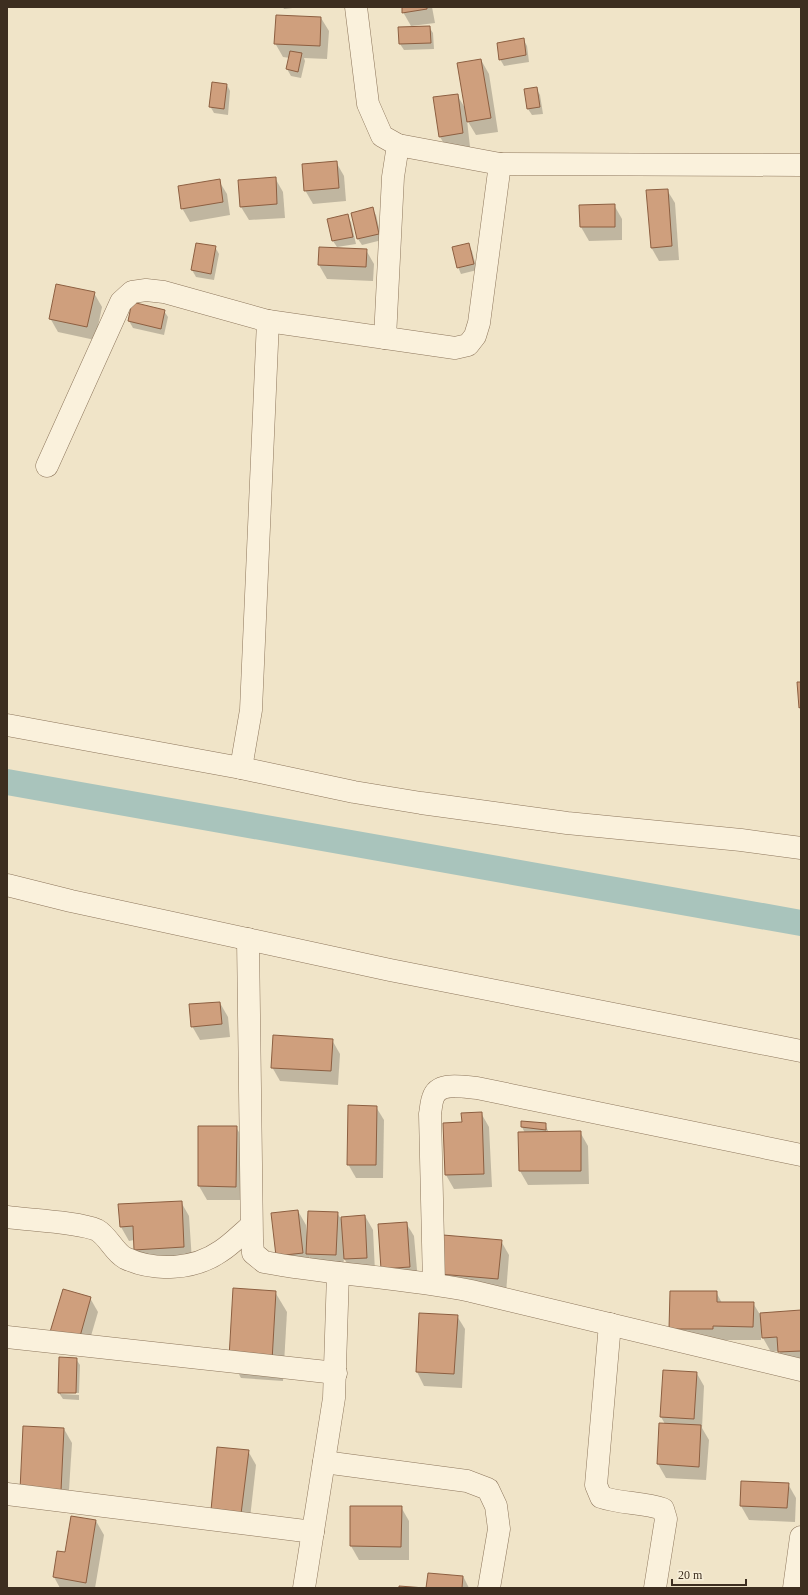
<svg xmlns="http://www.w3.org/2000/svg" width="808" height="1595" font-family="Georgia,serif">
  <rect width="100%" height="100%" fill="#f0e4c8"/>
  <!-- shadow -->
  <g fill="#0003">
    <polygon points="283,7 301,7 284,9"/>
    <polygon points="403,7 432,7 435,23 411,26 403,12"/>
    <polygon points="321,18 329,31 327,59 304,58 305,61 301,78 291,76 287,69 290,58 283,57 275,43"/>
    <polygon points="429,27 433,33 434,49 404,50 400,44"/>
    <polygon points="523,39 527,46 529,62 504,66 500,59"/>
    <polygon points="481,60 489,74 498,132 476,135 467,120 470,147 448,150 440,137 457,95 465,108"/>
    <polygon points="227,85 230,91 228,115 214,113 210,106"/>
    <polygon points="536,88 540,95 543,114 532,115 528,109"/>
    <polygon points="336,162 344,176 346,201 313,204 305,190"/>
    <polygon points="275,178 283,192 285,218 249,220 241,207"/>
    <polygon points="219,181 227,194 230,215 190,222 182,208"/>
    <polygon points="667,190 675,203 679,260 659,261 651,247"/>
    <polygon points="614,205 622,219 622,240 589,241 581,227 580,206"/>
    <polygon points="372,209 376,215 382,240 362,245 358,239"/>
    <polygon points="347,216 351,222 356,244 337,247 333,241"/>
    <polygon points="196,244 215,247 219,254 214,280 196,277 192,270"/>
    <polygon points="468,244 472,251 477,270 461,274 458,267"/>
    <polygon points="320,248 366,250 374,264 373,281 327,279 319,265"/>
    <polygon points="94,293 102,307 95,340 58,332 50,318"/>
    <polygon points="164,311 168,317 164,335 133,328 129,321"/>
    <polygon points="220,1003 228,1017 230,1037 200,1040 192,1026"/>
    <polygon points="332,1040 340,1054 338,1085 280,1081 272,1067"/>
    <polygon points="376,1107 384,1120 383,1178 356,1178 348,1164"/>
    <polygon points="481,1113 489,1127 492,1187 454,1189 446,1175 444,1124 463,1123"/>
    <polygon points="522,1122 545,1124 549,1133 580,1132 588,1146 589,1184 528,1185 520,1171 519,1133 525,1133 522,1127"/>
    <polygon points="199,1127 236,1127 244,1141 244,1200 207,1200 199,1186"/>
    <polygon points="181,1202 189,1216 192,1261 143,1263 135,1250 134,1240 129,1241 121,1227"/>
    <polygon points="298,1211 306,1225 307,1237 337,1213 343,1222 365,1216 373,1230 375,1272 352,1273 344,1258 343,1268 315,1268 309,1256 310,1267 277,1256"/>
    <polygon points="406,1223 414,1236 418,1281 382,1269"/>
    <polygon points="501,1241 509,1255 506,1293 440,1274"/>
    <polygon points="275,1292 287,1312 283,1381 241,1378 230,1358"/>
    <polygon points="716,1292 722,1303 753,1303 762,1318 801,1312 801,1365 787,1366 779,1351 771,1352 763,1338 763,1332 761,1332 761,1340 720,1340 670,1329"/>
    <polygon points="90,1298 98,1312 86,1353 59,1345"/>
    <polygon points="457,1316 465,1329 462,1388 424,1386 417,1372"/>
    <polygon points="76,1359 80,1365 79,1393 61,1392 61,1394 79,1395 79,1400 63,1399 59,1393"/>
    <polygon points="696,1372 704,1386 702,1428 709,1440 706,1480 666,1478 658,1464 665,1424 661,1417"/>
    <polygon points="64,1429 72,1443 68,1505 21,1489"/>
    <polygon points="248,1451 256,1465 249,1527 220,1524"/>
    <polygon points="788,1484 796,1498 795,1522 749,1520 741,1506"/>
    <polygon points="401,1507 409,1521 409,1560 359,1560 351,1546"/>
    <polygon points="96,1521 104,1535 95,1588 60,1588 54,1577 58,1552 66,1553"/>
    <polygon points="463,1576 469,1588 427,1588"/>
  </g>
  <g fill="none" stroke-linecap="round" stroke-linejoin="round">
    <!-- canal -->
    <polyline stroke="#a9c4bc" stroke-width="26" points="7,782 801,923"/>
  </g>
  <!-- building -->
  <g fill="#cf9f7d" stroke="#8d5f41">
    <polygon points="402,7 427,7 427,9 402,13"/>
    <polygon points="276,15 321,17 320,46 274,44"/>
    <polygon points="430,26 431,43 399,44 398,27"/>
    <polygon points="524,38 526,55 499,60 497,43"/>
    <polygon points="290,51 302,53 298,72 286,69"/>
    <polygon points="481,59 491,118 467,122 457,63"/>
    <polygon points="212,82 227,84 224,109 209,107"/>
    <polygon points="537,87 540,107 527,109 524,89"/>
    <polygon points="458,94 463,133 439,137 433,97"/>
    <polygon points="337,161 339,188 304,191 302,164"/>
    <polygon points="276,177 277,204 240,207 238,180"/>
    <polygon points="220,179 223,202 181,209 178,186"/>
    <polygon points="668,189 672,246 651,248 646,190"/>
    <polygon points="615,204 615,227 580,227 579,205"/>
    <polygon points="373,207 379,234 357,239 351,213"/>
    <polygon points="348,214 353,237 332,241 327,219"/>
    <polygon points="196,243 216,246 211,274 191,270"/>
    <polygon points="469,243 474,264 457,268 452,247"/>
    <polygon points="319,247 367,249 366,267 318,265"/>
    <polygon points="56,284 95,292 87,327 49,319"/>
    <polygon points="132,302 165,310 161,329 128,321"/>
    <polygon points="797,682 801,682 801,707 799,708"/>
    <polygon points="220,1002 222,1024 191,1027 189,1004"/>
    <polygon points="273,1035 333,1039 331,1071 271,1068"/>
    <polygon points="348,1105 377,1106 376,1165 347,1165"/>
    <polygon points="482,1112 484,1174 445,1175 443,1123 462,1122 461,1113"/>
    <polygon points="521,1121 546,1123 546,1130 521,1127"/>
    <polygon points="198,1126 237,1126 236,1187 198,1186"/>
    <polygon points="581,1131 581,1171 519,1171 518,1132"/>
    <polygon points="182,1201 184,1247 134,1250 133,1226 120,1227 118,1204"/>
    <polygon points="298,1210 303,1253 276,1256 271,1213"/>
    <polygon points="308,1211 338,1212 336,1255 306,1254"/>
    <polygon points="365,1215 367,1258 344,1259 341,1217"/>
    <polygon points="407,1222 410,1267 381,1269 378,1224"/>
    <polygon points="443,1235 502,1240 498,1279 439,1274"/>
    <polygon points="233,1288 276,1291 272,1361 229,1358"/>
    <polygon points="63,1289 91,1297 79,1340 50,1332"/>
    <polygon points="670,1291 717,1291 717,1302 754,1302 753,1327 713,1326 713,1329 669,1329"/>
    <polygon points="801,1310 801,1351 778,1352 777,1337 762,1338 760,1313"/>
    <polygon points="419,1313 458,1315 454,1374 416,1372"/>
    <polygon points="59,1357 77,1358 76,1393 58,1393"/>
    <polygon points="663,1370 697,1372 694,1419 660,1417"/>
    <polygon points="659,1423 701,1425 699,1467 657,1464"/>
    <polygon points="23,1426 64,1428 61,1491 20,1490"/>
    <polygon points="217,1447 249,1450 241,1514 211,1510"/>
    <polygon points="741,1481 789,1483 787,1508 740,1506"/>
    <polygon points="350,1506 402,1506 401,1547 350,1546"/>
    <polygon points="71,1516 96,1520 86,1583 53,1577 57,1551 65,1552"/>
    <polygon points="428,1573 463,1576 462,1588 426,1588"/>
    <polygon points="399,1586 425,1588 399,1588"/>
  </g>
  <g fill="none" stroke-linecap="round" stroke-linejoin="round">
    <!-- minor casing -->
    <g stroke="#8d765c" stroke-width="23">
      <g id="minor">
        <polyline points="356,7 368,104 382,136 398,145 500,164 801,165"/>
        <polyline points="385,338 393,177 398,145"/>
        <polyline points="47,466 121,302 132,292 146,290 164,292 268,321 455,348 468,345 475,336 479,323 500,164"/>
        <polyline points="7,725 241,768 354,792 421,803 567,823 741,840 801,848"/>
        <polyline points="241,768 251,710 268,321"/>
        <polyline points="7,885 71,901 390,970 801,1051"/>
        <path d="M248,939L252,1239L253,1253L264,1262C332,1275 402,1277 471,1291L801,1370"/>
        <path d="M7,1217C29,1220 79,1222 97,1230C108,1236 114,1252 125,1258C155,1272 194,1270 221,1251C232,1244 241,1234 251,1226"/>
        <path d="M434,1284L430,1114C431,1109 431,1103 433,1098C438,1081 463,1087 477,1088L801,1155"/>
        <path d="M610,1324L596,1485L601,1497C621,1504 643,1502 663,1509L666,1519L655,1588"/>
        <polyline points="7,1337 336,1373"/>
        <polyline points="324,1462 467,1481 488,1489 496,1506 499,1529 489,1588"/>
        <polyline points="7,1494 313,1532"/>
        <polyline points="304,1588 334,1398 338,1273"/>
        <polyline points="794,1588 801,1537"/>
      </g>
    </g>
    <!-- minor -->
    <use href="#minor" stroke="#faf1dc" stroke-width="22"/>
  </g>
  <!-- border -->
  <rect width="808" height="1595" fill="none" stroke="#3d2e20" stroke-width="16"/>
  <!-- scale -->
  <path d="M672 1579v6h74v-6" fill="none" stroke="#3d2e20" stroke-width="2"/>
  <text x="678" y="1579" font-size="12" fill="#3d2e20" stroke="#f7eed8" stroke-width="3" paint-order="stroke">20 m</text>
</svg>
